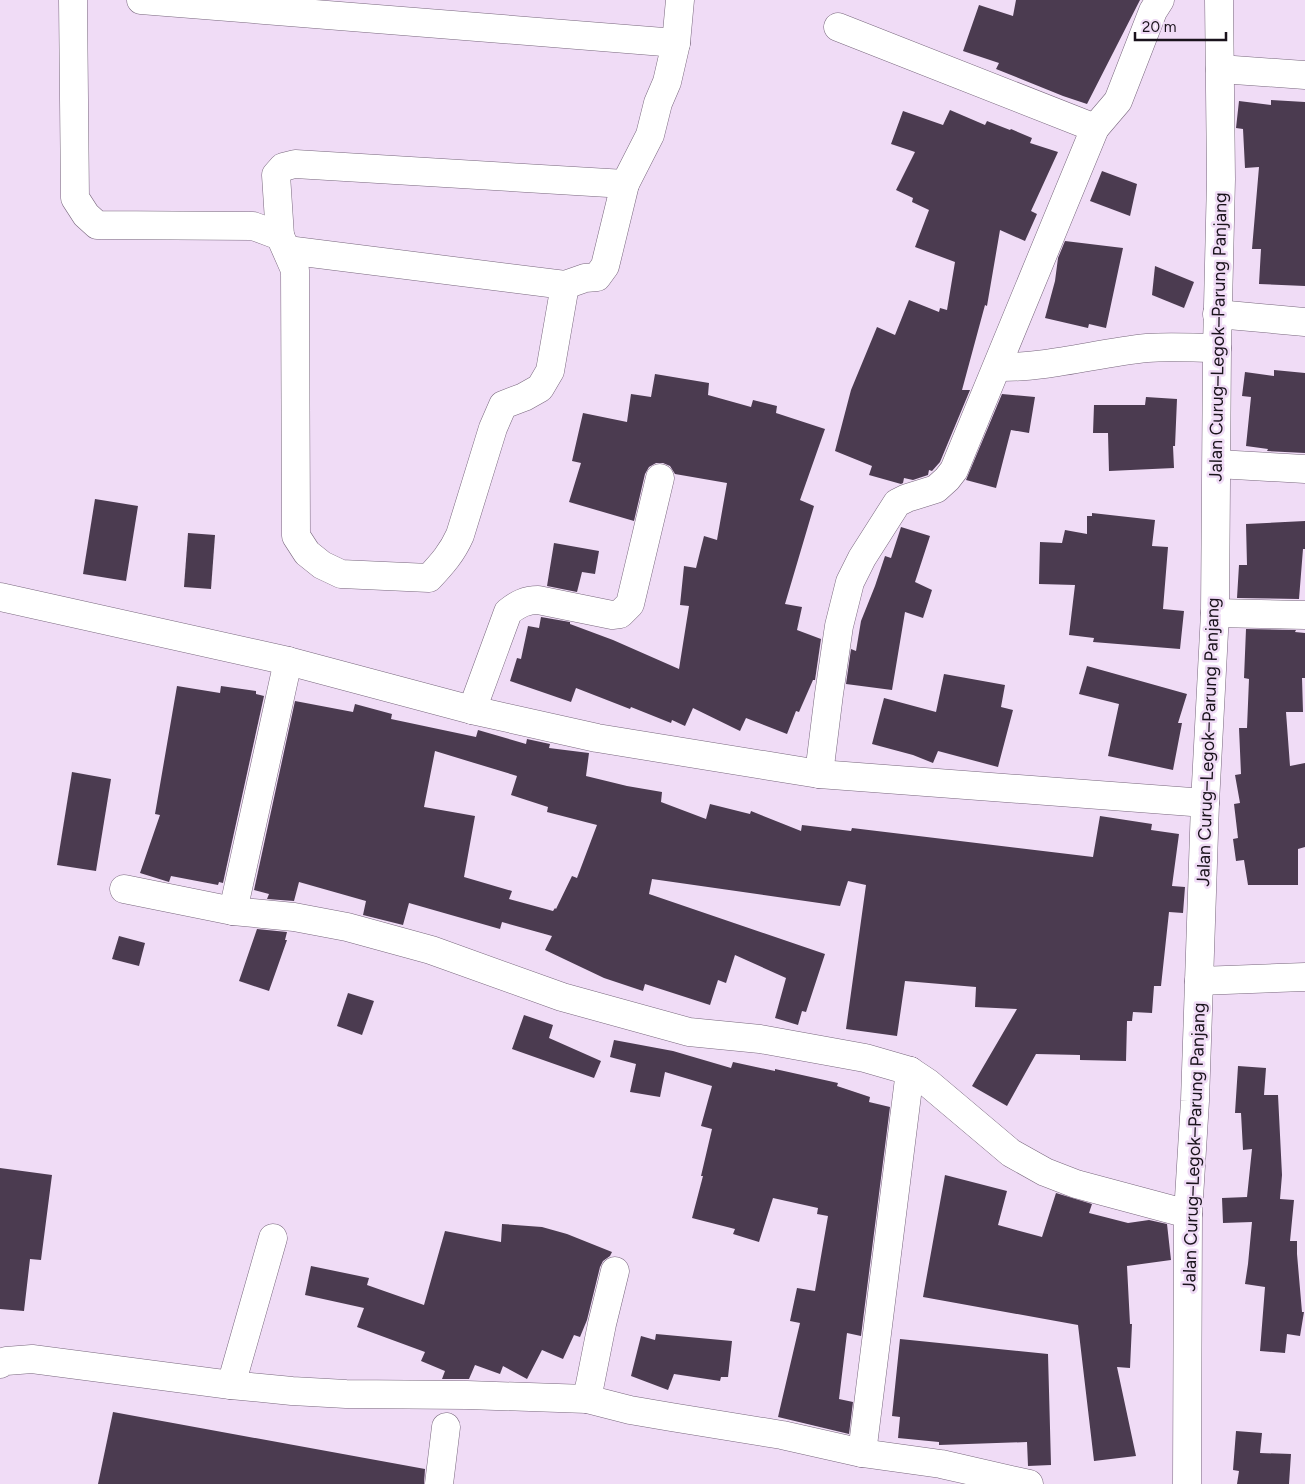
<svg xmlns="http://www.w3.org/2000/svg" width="1305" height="1484" font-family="Figtree,sans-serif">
  <rect width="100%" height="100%" fill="#f0dcf6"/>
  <!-- building -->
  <g fill="#4b3b50" fill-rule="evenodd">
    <polygon points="1016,0 1140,0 1087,104 1063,96 996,69 999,63 963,51 979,5 1013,16"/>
    <polygon points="1271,100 1305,102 1305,286 1259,284 1261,249 1252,249 1259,167 1245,168 1243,129 1236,128 1239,101 1271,105"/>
    <polygon points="950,110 985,125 987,121 1010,130 1011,129 1032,138 1030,143 1058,152 1031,211 1037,214 1025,241 1000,230 987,306 985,305 962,390 970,390 940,462 932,471 929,470 928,475 913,480 904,478 903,483 901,484 869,475 872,466 835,451 851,390 877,327 895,335 909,300 939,312 940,308 947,310 955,262 915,247 929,210 912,202 913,198 896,190 915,152 891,144 903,111 943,125"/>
    <polygon points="1102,171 1137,184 1130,216 1090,201"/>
    <polygon points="1065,241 1123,248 1106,328 1089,324 1088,328 1045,318 1055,281 1058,258"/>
    <polygon points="1155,266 1194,282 1184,308 1152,295"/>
    <polygon points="1274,370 1305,373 1305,453 1267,451 1268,449 1246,446 1251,397 1242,396 1245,372 1274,376"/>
    <polygon points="655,374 709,383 708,395 751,407 753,400 777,406 776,413 825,429 800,500 814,506 785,604 802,607 797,630 821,639 815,680 813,680 799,712 796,711 787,734 746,718 740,731 693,708 685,726 672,720 671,723 631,707 630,709 576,688 571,702 510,681 517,658 521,659 528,626 539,628 541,617 570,622 570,624 613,640 679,669 689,606 680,605 684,566 696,568 704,536 717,540 727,483 675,474 670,466 663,463 656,463 649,467 645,474 634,521 569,502 581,463 572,461 583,413 627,422 631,394 651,397"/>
    <polygon points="1002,394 1035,397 1029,433 1011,430 996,488 966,480"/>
    <polygon points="1146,397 1177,399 1175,446 1173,446 1174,468 1109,471 1108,433 1093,433 1094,405 1145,405"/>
    <polygon points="95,499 138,506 126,581 83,574"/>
    <polygon points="1092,513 1155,520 1152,546 1168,547 1163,609 1184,611 1180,649 1093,642 1094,638 1069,635 1075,585 1039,584 1040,542 1062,543 1065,530 1087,534 1087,516 1092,516"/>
    <polygon points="1305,521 1305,549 1303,549 1299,599 1237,598 1239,565 1247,565 1246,524"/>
    <polygon points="901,527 930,536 915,582 932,590 923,618 905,612 892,690 846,684 851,649 856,651 861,621 875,586 885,556 891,558"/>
    <polygon points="188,533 215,535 211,589 184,587"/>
    <polygon points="554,543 599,551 595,574 582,572 577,592 547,586"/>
    <polygon points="1246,629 1296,630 1295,632 1305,633 1305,678 1302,678 1303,712 1286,712 1290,766 1305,763 1305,847 1298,849 1298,885 1248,885 1244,860 1236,861 1233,839 1238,838 1234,804 1240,803 1235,775 1241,774 1239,728 1247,728 1249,679 1244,678"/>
    <polygon points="1087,666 1187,694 1178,723 1182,723 1173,770 1108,756 1119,704 1079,694"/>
    <polygon points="944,674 1005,685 1001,707 1013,710 998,767 938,751 933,763 913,755 872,744 884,698 936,712"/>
    <polygon points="177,686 220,693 221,686 256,691 256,694 264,696 223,883 219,882 218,885 171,876 169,882 140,873 160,815 155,814"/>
    <path d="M295,701L353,712L355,704L392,714L391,719L476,737L478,730L526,744L527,739L550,744L549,748L589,753L586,776L627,786L662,792L661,802L706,819L710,804L750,814L751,811L801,831L802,825L851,831L852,828L1093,857L1100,816L1152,824L1151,830L1179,834L1172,886L1185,887L1183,913L1169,912L1161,986H1154L1152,1013L1133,1012L1132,1021H1127L1126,1061L1080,1060V1055L1036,1054L1007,1106L972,1086L1017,1009L975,1007L976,987L905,981L897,1036L846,1029L866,885L848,881L840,906L652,879L649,894L825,954L806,1012L802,1011L798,1025L775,1018L786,978L735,955L726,983L718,980L710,1005L645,984L643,991L604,978L545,950L552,936L502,922L500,929L409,903L403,925L363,915L366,901L299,882L294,901L267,899L269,894L254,890ZM435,751L517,776L511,795L548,807L547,812L597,825L577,878L572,876L556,909L555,908L553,911L509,899L512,891L464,877L475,816L424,807Z"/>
    <polygon points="72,772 111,779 96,871 57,865"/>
    <polygon points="257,929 287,932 285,940 287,940 269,991 239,981"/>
    <polygon points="119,936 145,943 139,966 112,959"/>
    <polygon points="348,993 374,1001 362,1035 337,1026"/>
    <polygon points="524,1015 553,1025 549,1038 601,1061 594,1078 512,1049"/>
    <polygon points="614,1040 673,1051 731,1068 733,1062 775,1071 775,1069 838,1083 837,1086 870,1097 869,1102 890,1107 861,1336 847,1333 839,1399 853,1402 849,1434 778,1417 800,1323 790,1321 797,1288 815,1291 828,1216 817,1214 818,1208 773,1198 759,1242 733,1234 735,1229 692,1218 703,1176 701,1176 712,1129 701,1126 712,1086 665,1072 660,1097 630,1092 636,1064 610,1057"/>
    <polygon points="1238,1066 1266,1068 1264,1095 1278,1095 1282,1175 1280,1199 1294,1200 1290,1241 1297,1241 1297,1254 1302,1312 1304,1312 1300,1336 1287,1334 1285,1353 1260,1351 1265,1287 1245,1284 1248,1264 1252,1222 1223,1223 1222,1198 1247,1197 1252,1149 1243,1150 1241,1113 1235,1113"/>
    <polygon points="0,1168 52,1175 41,1260 30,1259 24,1311 0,1309"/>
    <polygon points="945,1175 1007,1191 998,1225 1042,1237 1056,1193 1092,1204 1089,1213 1128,1223 1149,1220 1167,1224 1171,1260 1127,1266 1130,1324 1132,1324 1130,1368 1117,1367 1136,1456 1094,1461 1078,1325 923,1297"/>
    <polygon points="502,1224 542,1227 567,1234 612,1252 610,1256 603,1261 600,1267 587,1320 580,1337 574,1335 563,1359 542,1350 527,1379 503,1366 500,1374 475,1365 469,1379 442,1379 445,1371 421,1361 425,1352 357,1327 364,1308 305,1295 311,1266 369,1278 367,1285 424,1305 445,1231 501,1242"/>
    <polygon points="656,1334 732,1341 728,1377 721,1377 720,1381 674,1374 668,1390 631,1376 641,1336 655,1340"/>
    <polygon points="900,1339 1048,1354 1051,1465 1028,1466 1027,1442 939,1445 939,1442 898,1438 900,1417 892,1416"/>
    <polygon points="113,1412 425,1469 424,1484 98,1484"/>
    <polygon points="1236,1431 1262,1433 1260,1453 1291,1454 1289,1484 1237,1484 1239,1471 1233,1470"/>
  </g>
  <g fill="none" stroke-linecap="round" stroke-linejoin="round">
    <!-- minor casing -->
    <g stroke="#78677d" stroke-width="29">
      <g id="minor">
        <path d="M73,0L75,198L86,215L97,225L253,226L280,236L295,270L296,536L307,553L322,565L341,574L429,578C442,564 452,553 460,535L493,428L503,405L524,397L540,388L550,371L565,285"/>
        <polyline points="141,0 676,43"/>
        <polyline points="838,27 1095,128"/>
        <polyline points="1220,69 1305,75"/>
        <polyline points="280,236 276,175 283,167 295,164 625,184 650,135 658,103 667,82 676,43 680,0"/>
        <polyline points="287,250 565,285 585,278 597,277 605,266 625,184"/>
        <polyline points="1217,314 1305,322"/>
        <path d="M998,367C1048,368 1097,353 1147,348C1170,346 1194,348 1217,348"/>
        <polyline points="1217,464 1305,469"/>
        <polyline points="0,597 288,661 472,710 597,738 819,774 1205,803"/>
        <polyline points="1215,613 1305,615"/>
        <path d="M472,710L508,612C518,604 526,600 538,600L612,615L620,614L630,604L660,478"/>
        <polyline points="819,774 829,694 839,626 850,582 862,558 897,503 907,498 936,489 947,479 954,470 1095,128 1118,101 1153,11 1160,0"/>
        <polyline points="124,889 233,911 294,917 347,927 431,950 562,997 689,1032 760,1039 865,1058 910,1071 928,1083 1011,1153 1045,1172 1076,1184 1188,1214"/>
        <polyline points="233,911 288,661"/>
        <polyline points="1199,981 1305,977"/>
        <polyline points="0,1364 6,1361 32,1359 231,1385 292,1391 346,1394 467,1395 587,1399 630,1410 671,1417 782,1435 862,1453 941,1464 1029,1484"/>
        <polyline points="231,1385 273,1238"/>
        <polyline points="587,1399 602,1324 615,1271"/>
        <polyline points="862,1453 910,1071"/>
        <polyline points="439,1484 446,1427"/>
      </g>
    </g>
    <!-- major casing -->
    <g stroke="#78677d" stroke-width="29">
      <polyline id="major" points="1187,1484 1188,1214 1195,1101 1205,803 1215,613 1217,348 1221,179 1219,0"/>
    </g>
    <!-- minor -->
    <use href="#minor" stroke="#fff" stroke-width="28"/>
    <!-- major -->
    <use href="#major" stroke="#fff" stroke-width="28"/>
  </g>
  <g text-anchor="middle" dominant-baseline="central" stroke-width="5" stroke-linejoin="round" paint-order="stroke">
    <!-- street labels -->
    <g font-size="18" fill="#1a131c" stroke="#f0dcf6">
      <text transform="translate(1218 337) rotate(-89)">Jalan Curug–Legok–Parung Panjang</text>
      <text transform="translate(1208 742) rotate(-88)">Jalan Curug–Legok–Parung Panjang</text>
      <text transform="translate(1194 1147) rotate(-88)">Jalan Curug–Legok–Parung Panjang</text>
    </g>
  </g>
  <!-- scale -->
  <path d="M1135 32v8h91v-8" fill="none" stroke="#1a131c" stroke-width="2.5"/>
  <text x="1142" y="32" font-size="15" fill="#1a131c" stroke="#f0dcf6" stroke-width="4" paint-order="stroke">20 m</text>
</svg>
